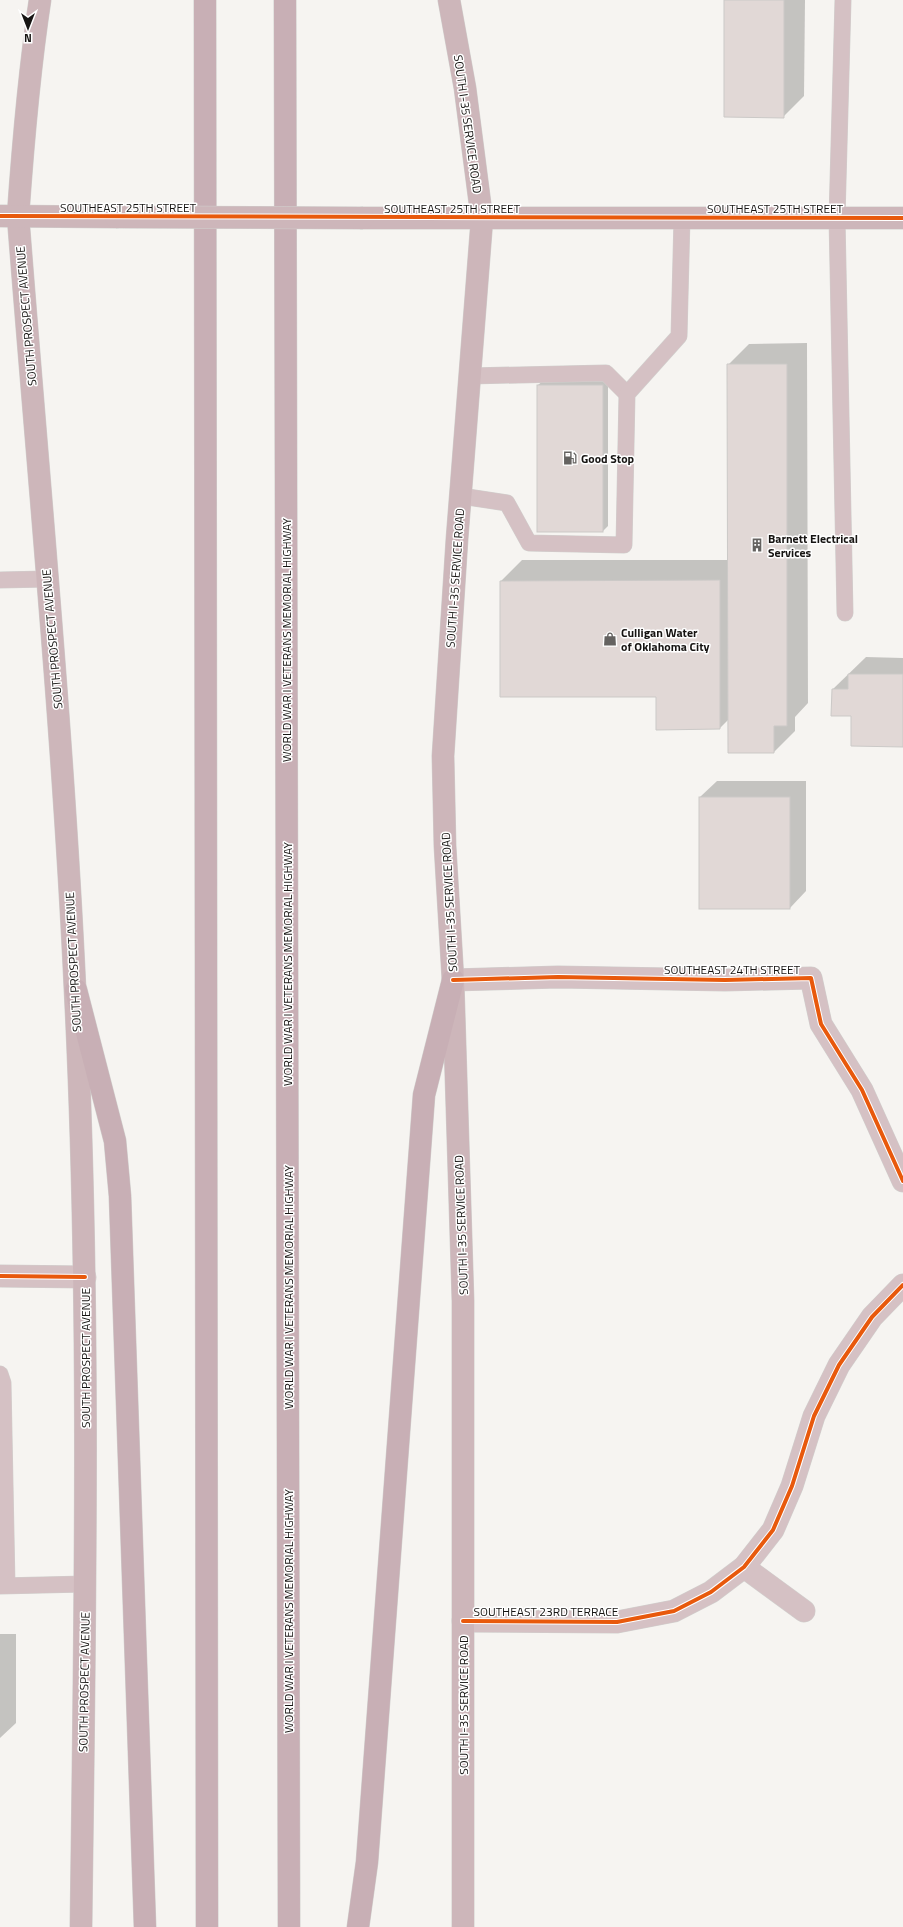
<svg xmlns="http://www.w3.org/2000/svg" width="903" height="1927" font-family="'Titillium Web',sans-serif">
  <rect width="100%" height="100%" fill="#f6f4f1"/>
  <!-- shadow -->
  <g fill="#0003">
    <polygon points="725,0 805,0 804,96 783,117"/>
    <polygon points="807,343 808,703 795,717 795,731 774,752 729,719 720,728 657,696 501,581 522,560 729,560 728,365 749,344"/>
    <polygon points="544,380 608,380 608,526 603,531 538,385"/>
    <polygon points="866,657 903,658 903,746 852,715 833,689"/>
    <polygon points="717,781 806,781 806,891 790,908 700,797"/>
    <polygon points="0,1634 16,1634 16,1723 0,1738"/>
  </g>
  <!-- building -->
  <g fill="#e1d8d6" stroke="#cbc9c7">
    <polygon points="724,0 784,0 784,118 724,117"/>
    <polygon points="727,364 787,364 787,726 774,726 774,753 728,753"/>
    <rect x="537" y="385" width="66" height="147"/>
    <polygon points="720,580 720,729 656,730 656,697 500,697 500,581"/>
    <polygon points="848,674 903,674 903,747 851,746 851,716 831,716 832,689 848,689"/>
    <rect x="699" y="797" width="91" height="112"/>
  </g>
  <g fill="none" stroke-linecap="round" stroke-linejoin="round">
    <!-- lane casing -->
    <g stroke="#d1d0ce" stroke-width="17">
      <g id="lane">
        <polyline points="843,0 837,218 845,613"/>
        <polyline points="470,376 606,373 627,394"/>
        <polyline points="461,496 507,503 529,543 624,545 627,394 679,336 682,218"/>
        <polyline points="0,580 47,579"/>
        <polyline points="0,1374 3,1383 7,1585"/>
        <polyline points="0,1586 85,1584"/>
      </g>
    </g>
    <!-- street casing -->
    <g stroke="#d1d0ce" stroke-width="23">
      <g id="street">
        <polyline points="453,980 558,977 725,980 811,978 821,1024 862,1090 903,1181"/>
        <polyline points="0,1276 85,1277"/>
        <polyline points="744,1567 804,1611"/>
        <polyline points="463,1621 617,1622 674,1611 711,1592 744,1567 773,1530 792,1486 814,1416 839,1365 872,1317 903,1285"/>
      </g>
    </g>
    <!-- secondary casing -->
    <g stroke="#d1d0ce" stroke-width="23">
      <g id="secondary">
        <path d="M40,0C29,72 23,144 18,216C38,474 63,731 75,989C91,1301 85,1614 81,1927"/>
        <polyline points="449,0 465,88 482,219 457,539 443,756 445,846 453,980 463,1301 463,1927"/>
        <polyline points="0,216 116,217"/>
        <polyline points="363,218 903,218"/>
      </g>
    </g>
    <!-- highway casing -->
    <g stroke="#d1d0ce" stroke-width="23">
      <g id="highway">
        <polyline points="205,0 207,1927"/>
        <polyline points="285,0 289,1927"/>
        <polyline points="76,990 115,1141 120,1196 145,1927"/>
        <polyline points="358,1927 367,1862 424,1095 453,980"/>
      </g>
    </g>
    <!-- lane -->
    <use href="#lane" stroke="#d5c1c4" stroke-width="16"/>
    <!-- street -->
    <use href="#street" stroke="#d5c1c4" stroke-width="22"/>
    <!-- secondary -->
    <use href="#secondary" stroke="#cdb6ba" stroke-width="22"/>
    <!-- highway -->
    <use href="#highway" stroke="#c8afb5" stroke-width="22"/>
    <!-- secondary-bridge casing -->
    <g stroke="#d1d0ce" stroke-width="23" stroke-linecap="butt">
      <polyline id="secondary-bridge" points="116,217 363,218"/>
    </g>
    <!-- secondary-bridge -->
    <use href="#secondary-bridge" stroke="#cdb6ba" stroke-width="22"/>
    <!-- cycleway casing -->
    <g stroke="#fff" stroke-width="6">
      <g id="cycleway">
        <polyline points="0,216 903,218"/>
        <polyline points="453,980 558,977 725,980 811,978 821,1024 862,1090 903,1181"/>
        <polyline points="0,1276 85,1277"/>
        <polyline points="463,1621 617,1622 674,1611 711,1592 744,1567 773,1530 792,1486 814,1416 839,1365 872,1317 903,1285"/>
      </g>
    </g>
    <!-- cycleway -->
    <use href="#cycleway" stroke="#e8590c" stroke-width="4"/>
  </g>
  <!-- icons -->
  <defs>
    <g id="fuel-bare" transform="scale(1.08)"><path d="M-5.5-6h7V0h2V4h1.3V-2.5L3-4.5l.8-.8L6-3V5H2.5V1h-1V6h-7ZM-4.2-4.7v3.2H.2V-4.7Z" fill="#646260" stroke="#fff" stroke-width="2.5" paint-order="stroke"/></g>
    <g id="building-bare" transform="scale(1.08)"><path d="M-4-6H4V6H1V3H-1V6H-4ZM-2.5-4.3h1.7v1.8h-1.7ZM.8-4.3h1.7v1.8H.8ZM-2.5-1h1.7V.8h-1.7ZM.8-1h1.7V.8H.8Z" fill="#646260" stroke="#fff" stroke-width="2.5" paint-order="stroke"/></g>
    <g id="shop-bare" transform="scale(1.08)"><path d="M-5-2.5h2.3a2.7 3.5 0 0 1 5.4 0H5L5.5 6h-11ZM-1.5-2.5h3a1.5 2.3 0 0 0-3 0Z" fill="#646260" stroke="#fff" stroke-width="2.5" paint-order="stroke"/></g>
  </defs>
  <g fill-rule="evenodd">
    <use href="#fuel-bare" x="570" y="458"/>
    <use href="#building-bare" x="757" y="545"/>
    <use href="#shop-bare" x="610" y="639"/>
  </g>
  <g text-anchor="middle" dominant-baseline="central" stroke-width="3" stroke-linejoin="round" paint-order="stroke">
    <!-- street labels -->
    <g font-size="12" fill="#161412" stroke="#fff">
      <text transform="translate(468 124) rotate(82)">SOUTH I-35 SERVICE ROAD</text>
      <text x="128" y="207">SOUTHEAST 25TH STREET</text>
      <text x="452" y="208">SOUTHEAST 25TH STREET</text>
      <text x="775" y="208">SOUTHEAST 25TH STREET</text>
      <text transform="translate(26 316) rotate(-95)">SOUTH PROSPECT AVENUE</text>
      <text transform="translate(455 578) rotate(-86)">SOUTH I-35 SERVICE ROAD</text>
      <text transform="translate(52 639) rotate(-95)">SOUTH PROSPECT AVENUE</text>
      <text transform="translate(286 640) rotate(-90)">WORLD WAR I VETERANS MEMORIAL HIGHWAY</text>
      <text transform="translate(449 902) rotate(-93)">SOUTH I-35 SERVICE ROAD</text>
      <text transform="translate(73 962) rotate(-93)">SOUTH PROSPECT AVENUE</text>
      <text transform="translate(287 964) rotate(-90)">WORLD WAR I VETERANS MEMORIAL HIGHWAY</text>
      <text x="732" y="969">SOUTHEAST 24TH STREET</text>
      <text transform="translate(461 1225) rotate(-92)">SOUTH I-35 SERVICE ROAD</text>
      <text transform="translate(288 1287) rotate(-90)">WORLD WAR I VETERANS MEMORIAL HIGHWAY</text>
      <text transform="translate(85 1358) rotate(-90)">SOUTH PROSPECT AVENUE</text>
      <text transform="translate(288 1611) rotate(-90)">WORLD WAR I VETERANS MEMORIAL HIGHWAY</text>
      <text x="546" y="1611">SOUTHEAST 23RD TERRACE</text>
      <text transform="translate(84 1682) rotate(-89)">SOUTH PROSPECT AVENUE</text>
      <text transform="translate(463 1705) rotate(-90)">SOUTH I-35 SERVICE ROAD</text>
    </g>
    <!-- poi labels -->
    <g font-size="12" font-weight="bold" fill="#161412" stroke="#fff" text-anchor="start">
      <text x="581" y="458">Good Stop</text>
      <text x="768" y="538">Barnett Electrical<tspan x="768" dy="14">Services</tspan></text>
      <text x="621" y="632">Culligan Water<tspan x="621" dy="14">of Oklahoma City</tspan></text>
    </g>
  </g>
  <!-- north arrow -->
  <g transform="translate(28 28) rotate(180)" stroke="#ffffff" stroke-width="3" paint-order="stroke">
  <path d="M0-3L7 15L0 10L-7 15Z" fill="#161412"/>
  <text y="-6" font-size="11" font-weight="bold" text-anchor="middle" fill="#161412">N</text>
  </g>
</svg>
